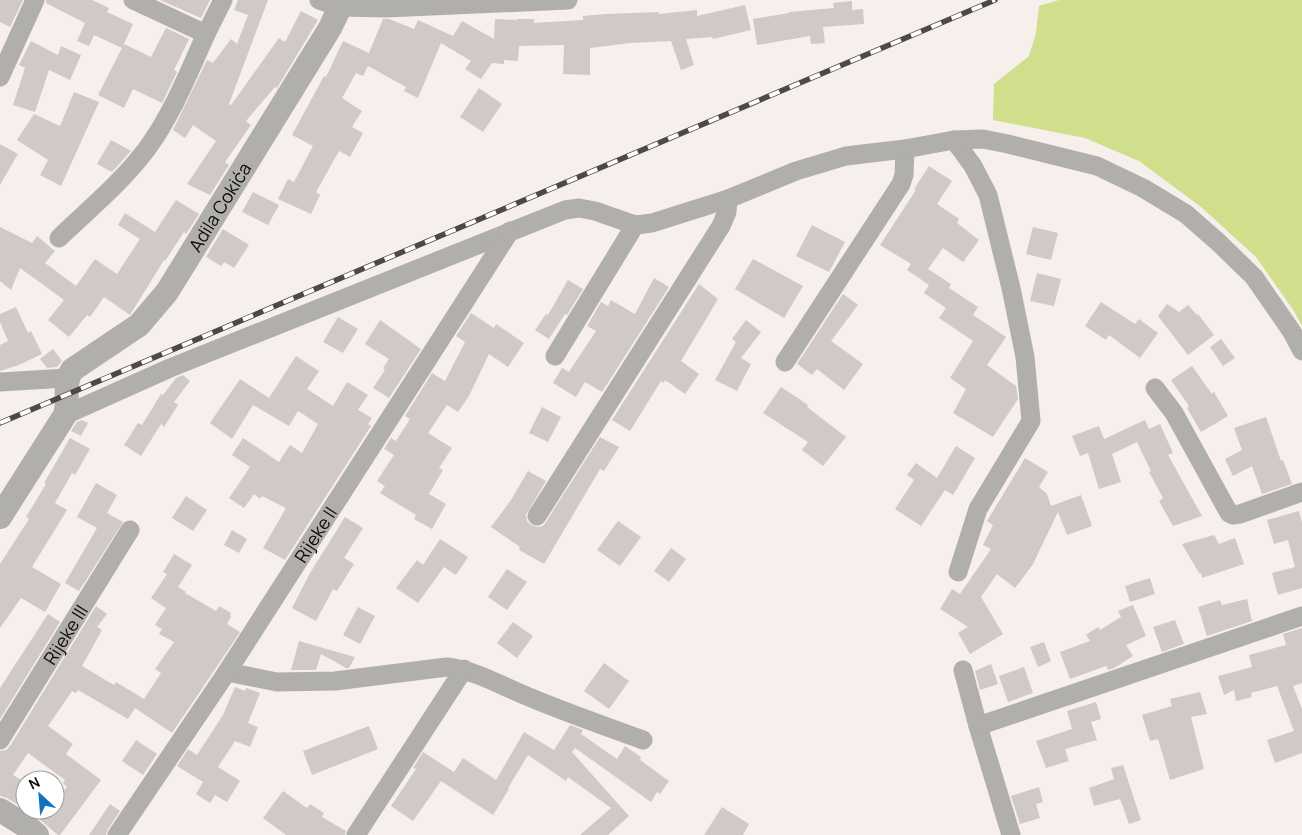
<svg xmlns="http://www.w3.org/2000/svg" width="1302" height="835" font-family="Manrope,sans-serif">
  <rect width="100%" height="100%" fill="#f7efeb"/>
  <!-- green -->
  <polygon fill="#d1de8c" points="1059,0 1302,0 1302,326 1294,311 1256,257 1201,207 1139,161 1085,138 993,120 994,84 1029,56 1036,33 1039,6"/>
  <!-- building -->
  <g fill="#d1c8c8">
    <polygon points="0,0 23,0 10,27 0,22"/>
    <polygon points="46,0 92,0 109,8 107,12 133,24 122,48 94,35 89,46 77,41 85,23 46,3"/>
    <polygon points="160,0 210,0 201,18"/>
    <polygon points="238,0 268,0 229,104 231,105 279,38 285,42 301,11 318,20 277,88 275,87 246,121 251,125 225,162 229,165 210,195 187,184 216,141 193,125 185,138 173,130 207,60 213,63 231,39 237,44 248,15 234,10"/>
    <polygon points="852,1 852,10 863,9 864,24 823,27 825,43 811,44 810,36 757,45 753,19 789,13 789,12 834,8 833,3"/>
    <polygon points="745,5 751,30 713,39 712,37 686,39 694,65 681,70 671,41 630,43 590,48 590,75 563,74 564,45 519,46 518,61 504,60 504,64 492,63 481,79 465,69 471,61 441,43 418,98 404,91 406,87 368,66 363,76 356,73 342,98 362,111 352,127 363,133 350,157 339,151 316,192 320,195 311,214 278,199 288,179 294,182 313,146 292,135 324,76 326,77 343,41 369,53 383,19 389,19 414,29 418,20 453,36 462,21 494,39 495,19 517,20 517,19 534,19 534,23 583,20 583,16 606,14 659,12 659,14 697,10 697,16"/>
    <polygon points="166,28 189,39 174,70 177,72 162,103 133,89 124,108 98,95 124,44 151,57"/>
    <polygon points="31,41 58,55 61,46 81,55 70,80 49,70 35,112 13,105 25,68 19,65"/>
    <polygon points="479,88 502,104 483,132 460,117"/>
    <polygon points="74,92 99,102 61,186 40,175 48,160 17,140 34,114 60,126"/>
    <polygon points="111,140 131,151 112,172 97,164"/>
    <polygon points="0,144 18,154 0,185"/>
    <polygon points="929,166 952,181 937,204 959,219 957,223 979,240 963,262 943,248 928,269 951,284 949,288 978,307 973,315 1006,337 987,365 1016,386 1018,399 993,437 953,413 966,389 950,378 973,341 939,318 946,308 924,293 929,285 907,270 911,264 880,245 916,190 914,189"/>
    <polygon points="253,192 279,205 268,225 242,212"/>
    <polygon points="176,200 199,214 186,234 184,232 165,261 164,260 130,315 104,297 90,317 87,315 69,337 48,320 64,300 20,268 11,290 0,281 0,227 32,243 37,236 55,251 45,263 76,286 95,259 117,274 140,239 118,225 125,213 155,232"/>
    <polygon points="812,225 845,242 829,272 796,256"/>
    <polygon points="1033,227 1058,233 1051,260 1026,254"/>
    <polygon points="223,229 249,245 234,268 224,262 221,266 206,257"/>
    <polygon points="753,259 803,286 784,318 735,289"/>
    <polygon points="1037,273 1061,279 1054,306 1030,301"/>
    <polygon points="654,278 669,287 602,392 585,382 576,397 553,383 562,368 569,372 596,331 587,326 601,302 608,306 611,300 635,314"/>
    <polygon points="568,280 583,289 567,315 565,314 549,339 535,330 546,314 548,315"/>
    <polygon points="699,284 718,299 681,361 699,374 685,394 665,380 664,383 661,381 630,431 612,420"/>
    <polygon points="843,294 858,305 831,341 863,364 844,390 817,369 812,375 797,364"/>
    <polygon points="1101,302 1135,324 1139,319 1158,333 1140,358 1109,335 1106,340 1085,326"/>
    <polygon points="1167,304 1179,312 1188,305 1197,315 1198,314 1214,335 1188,355 1158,316"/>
    <polygon points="16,307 28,333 31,331 42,354 19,365 0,371 0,345 8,341 0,322 0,314"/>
    <polygon points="471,313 494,328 496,324 524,343 508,367 489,354 469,396 458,412 447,405 428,433 452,448 439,468 443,470 429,494 446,504 432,529 414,519 416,515 380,493 385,486 377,481 394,455 384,449 391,438 396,441 410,419 405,416 432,373 445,381 465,342 456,336"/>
    <polygon points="338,317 358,329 343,353 323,342"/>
    <polygon points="380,320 421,349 389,398 373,388 385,370 383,368 389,359 365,344"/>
    <polygon points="746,320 761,332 741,358 751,364 737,391 715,380 736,342 732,339"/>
    <polygon points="1221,339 1235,358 1223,366 1210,347"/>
    <polygon points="53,349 62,361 57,367 47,368 40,359"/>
    <polygon points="296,356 319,371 307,389 333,406 347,382 368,395 358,410 372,418 368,424 371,426 285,560 263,548 286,508 262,496 260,499 254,494 244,508 229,498 250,467 232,455 243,438 279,462 290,445 302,453 318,424 298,411 289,426 253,405 232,439 210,423 240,379 269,398"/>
    <polygon points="1192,366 1212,394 1214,392 1228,416 1201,432 1187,408 1189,406 1171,380"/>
    <polygon points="183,375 190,381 174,402 178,405 164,427 161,424 141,456 124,445 138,423 142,425 161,394 163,395 176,378"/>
    <polygon points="781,387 808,405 807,407 846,437 823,466 802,450 808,442 763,413"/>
    <polygon points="542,407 561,417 548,442 529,433"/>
    <polygon points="1266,417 1281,461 1283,460 1292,484 1262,494 1252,466 1233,476 1225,459 1242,450 1234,428"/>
    <polygon points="82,420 88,423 81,436 71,431 77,422"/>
    <polygon points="1145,420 1149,429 1160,424 1173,453 1168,455 1202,516 1173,526 1159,501 1163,498 1149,472 1151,471 1137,442 1112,454 1121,482 1099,489 1088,453 1080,456 1072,436 1099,426 1104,439"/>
    <polygon points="600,437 619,447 604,471 600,469 544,564 519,550 520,547 491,527 511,500 528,471 546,481 526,515 527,521 531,525 537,527 543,526 546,522"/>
    <polygon points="70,438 90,449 75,475 72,473 55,503 67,510 32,567 61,584 45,612 21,598 0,628 0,564 29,519 26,517 46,484 44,483"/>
    <polygon points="956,446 975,458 953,495 945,490 921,526 895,509 914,480 907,475 916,463 937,478"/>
    <polygon points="1025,458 1048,472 1039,487 1047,494 1051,506 1081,495 1092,526 1067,535 1058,512 1033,564 1015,588 997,574 981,597 1003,634 970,654 958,633 968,627 940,609 952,589 960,594 991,549 983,545 993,525 987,521"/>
    <polygon points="96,483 117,495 107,513 123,522 79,591 65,583 97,528 77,517"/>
    <polygon points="186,496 207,510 193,531 172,518"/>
    <polygon points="1299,511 1302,522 1302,588 1278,595 1272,573 1295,567 1288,540 1274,544 1267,520"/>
    <polygon points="345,517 363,528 344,558 354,564 337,591 333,589 316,621 292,608 310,573"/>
    <polygon points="618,521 641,537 620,566 597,550"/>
    <polygon points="232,530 247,539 239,553 224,545"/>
    <polygon points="1214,535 1219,544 1235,538 1244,564 1202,578 1201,573 1199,573 1182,544"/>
    <polygon points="440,539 468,557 456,575 444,567 418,603 396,588 417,560 423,565"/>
    <polygon points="671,548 686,559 669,582 654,571"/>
    <polygon points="174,554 192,565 178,587 186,592 185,593 216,611 219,606 231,613 230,616 231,617 227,624 240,632 172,733 135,708 128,719 78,690 76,693 72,691 48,726 73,744 66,754 101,780 60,835 58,835 38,818 26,810 55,810 55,802 67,787 63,783 65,780 28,753 13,775 25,782 25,809 7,798 0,796 0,751 6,750 10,746 96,606 107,614 97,627 102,630 82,666 114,685 116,682 144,699 161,673 155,669 174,642 159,634 162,629 155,625 166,608 151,598 167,574 163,572"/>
    <polygon points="507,569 527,582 507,610 488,597"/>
    <polygon points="1150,578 1155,594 1130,602 1125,586"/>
    <polygon points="1247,599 1252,621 1207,636 1198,607 1220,600 1222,605"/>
    <polygon points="1133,605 1146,636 1126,645 1133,656 1114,668 1108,670 1106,666 1070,679 1060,652 1090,641 1086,635 1098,627 1100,630 1121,617 1118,611"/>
    <polygon points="358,607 375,616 360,644 343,635"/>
    <polygon points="48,614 60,622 0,719 0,688"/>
    <polygon points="1175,620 1184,644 1162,652 1153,627"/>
    <polygon points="513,622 533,636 517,658 497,643"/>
    <polygon points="1302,628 1302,683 1293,686 1302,709 1302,753 1275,763 1267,740 1294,731 1277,686 1251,693 1252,697 1236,701 1234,690 1224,695 1218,676 1252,667 1249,655 1286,645 1283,634"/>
    <polygon points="299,641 323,648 355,657 349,668 346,668 321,654 316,670 291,670"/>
    <polygon points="1044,642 1051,661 1038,667 1030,647"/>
    <polygon points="604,663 629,681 609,709 584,691"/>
    <polygon points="991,664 998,684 980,690 975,671"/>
    <polygon points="1024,667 1033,693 1008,702 999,676"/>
    <polygon points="235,687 245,691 246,688 260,693 248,723 258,727 250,747 235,741 218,767 240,781 227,802 215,795 210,803 196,794 203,782 177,766 188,749 197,755 223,715"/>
    <polygon points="1200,692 1207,714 1191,717 1204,769 1170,780 1158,739 1150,741 1142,715 1172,706 1170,699"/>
    <polygon points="1096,702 1101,719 1091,722 1097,740 1065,749 1069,761 1046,768 1036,741 1072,729 1067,711"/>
    <polygon points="570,725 583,730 581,734 617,759 625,746 641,757 640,760 669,781 660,794 657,792 651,802 575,748 572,752 629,816 608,835 580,835 611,808 568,777 566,781 528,755 508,788 509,789 493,815 441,781 413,821 391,806 416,769 413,768 423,752 454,772 463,758 496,780 524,732 554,750"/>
    <polygon points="369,726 378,749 312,775 303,751"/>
    <polygon points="136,740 157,754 143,775 122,761"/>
    <polygon points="1123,765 1141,820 1129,824 1120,799 1094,806 1089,788 1114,779 1111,768"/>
    <polygon points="1039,787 1043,802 1036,804 1040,818 1020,824 1011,796"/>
    <polygon points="283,791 307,808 310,804 324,813 322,817 346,831 345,835 286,835 263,818"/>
    <polygon points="110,804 120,811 108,829 106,835 89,835"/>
    <polygon points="722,807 749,824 743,835 704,835"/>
  </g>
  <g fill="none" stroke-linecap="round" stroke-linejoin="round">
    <!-- minor -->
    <g stroke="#b1afac" stroke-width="19">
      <polyline points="319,0 340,7 386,8 568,0"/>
      <polyline points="206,34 223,0"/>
      <polyline points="0,77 35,0"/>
      <polyline points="954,140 973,166 988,195 1011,288 1025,357 1031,421 978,509 958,572"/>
      <path d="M59,238C88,210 121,183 146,150C172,115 188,74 206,34L133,0"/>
      <polyline points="555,356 635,225"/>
      <polyline points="785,362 901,184 904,175 905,149"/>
      <polyline points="0,382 67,378"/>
      <polyline points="1155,388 1174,413 1229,513 1233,515 1240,514 1302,492"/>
      <polyline points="65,415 170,368 565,210 579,208 595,211 635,225 652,223 728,199 796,171 846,156 905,149 954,140 983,139 1008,144 1097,166 1143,188 1186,214 1218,242 1254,277 1292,332 1302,351"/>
      <polyline points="537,516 721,226 727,212 728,199"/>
      <polyline points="963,670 978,726 1011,835"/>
      <path d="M227,672L277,682L335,681L447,667C478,671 501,686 529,697C567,713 605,726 643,740"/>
      <polyline points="978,726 1302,616"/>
      <path id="s1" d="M0,740L130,530"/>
      <path id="s2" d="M117,835L227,672L510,231"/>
      <polyline points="356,835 464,669"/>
    </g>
    <!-- tertiary -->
    <g stroke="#b1afac" stroke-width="24">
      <path id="s3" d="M0,517L65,415C70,398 62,387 72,370L139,325L167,292L330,28L340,7V0"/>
      <polyline points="0,810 29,828 37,835"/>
    </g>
    <!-- rail casing -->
    <g stroke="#4c4946" stroke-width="5.5">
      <polyline id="rail" points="0,423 995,0"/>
    </g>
    <!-- rail -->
    <use href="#rail" stroke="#fff" stroke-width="4" stroke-dasharray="11" stroke-linecap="butt"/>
  </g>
  <g text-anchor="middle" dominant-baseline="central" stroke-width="5" stroke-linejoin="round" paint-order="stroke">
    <!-- street labels -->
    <g font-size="18" fill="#0d0b09" stroke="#fff">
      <text stroke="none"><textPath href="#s3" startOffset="391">Adila Cokića</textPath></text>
      <text stroke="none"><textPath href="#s2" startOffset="360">Rijeke II</textPath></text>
      <text stroke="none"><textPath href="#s1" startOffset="124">Rijeke III</textPath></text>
    </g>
  </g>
  <!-- north arrow -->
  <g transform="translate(40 795) rotate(334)"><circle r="24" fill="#ffffff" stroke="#9e9d9d"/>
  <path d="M0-4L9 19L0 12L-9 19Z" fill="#1272be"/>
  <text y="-8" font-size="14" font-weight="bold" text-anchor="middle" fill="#0d0b09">N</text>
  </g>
</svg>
